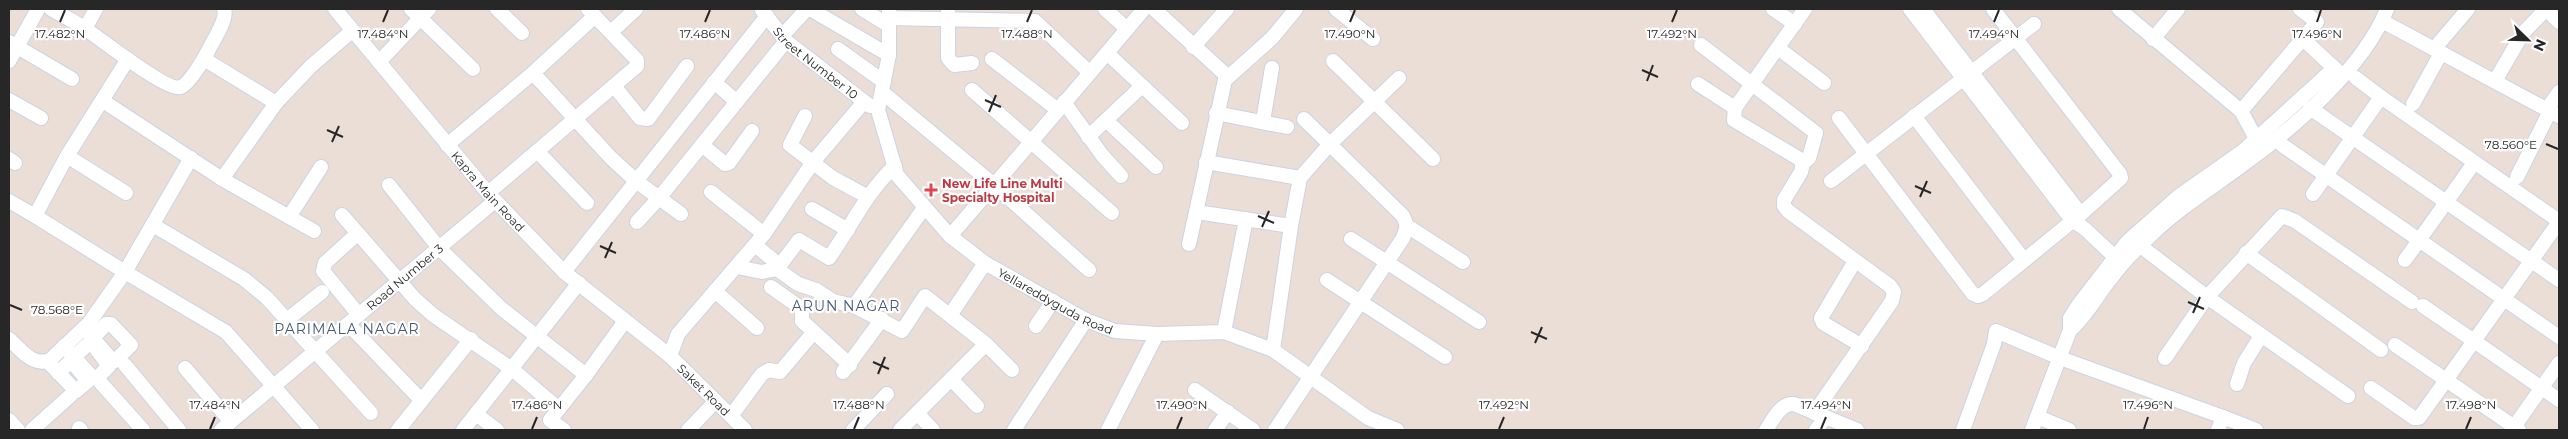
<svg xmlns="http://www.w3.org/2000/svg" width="2568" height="439" font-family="Montserrat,sans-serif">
  <rect width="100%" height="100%" fill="#ebded6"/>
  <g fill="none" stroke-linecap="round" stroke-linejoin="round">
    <!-- minor casing -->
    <g stroke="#cbd4e2" stroke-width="16">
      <g id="minor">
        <path d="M51,9C63,16 76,22 87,30C102,40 168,92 181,87C189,84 204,59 208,51C213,40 228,20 224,9"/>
        <path id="s1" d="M335,9L488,193L564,272L670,356L745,430"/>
        <polyline points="411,9 473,69"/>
        <polyline points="497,9 522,33"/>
        <polyline points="810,9 889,55"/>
        <polyline points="862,9 888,25"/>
        <path id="s2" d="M889,9V55L878,110L897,175L950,236L985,263L1086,320L1115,331L1157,334L1224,332L1273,350L1368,418L1397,430"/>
        <polyline points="948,9 948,58 954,65 972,63"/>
        <polyline points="1105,9 1127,29"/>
        <polyline points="1154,9 1227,76"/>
        <polyline points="1336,9 1373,39"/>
        <polyline points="1773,9 1795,24"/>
        <polyline points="1910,9 2072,220 2085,229 2115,257"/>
        <polyline points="1923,9 2080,213"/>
        <polyline points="2119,9 2241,111 2260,146"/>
        <polyline points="2546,9 2559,22"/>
        <path id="s3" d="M762,10L786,41L870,106"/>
        <polyline points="888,18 1035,21 1089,72"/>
        <polyline points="2382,21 2559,116"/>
        <polyline points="85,29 96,9"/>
        <polyline points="611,32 636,9"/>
        <polyline points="782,36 807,9"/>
        <polyline points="2153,39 2178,9"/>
        <polyline points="2303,39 2343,76"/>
        <polyline points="9,42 72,79"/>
        <polyline points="1701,45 1816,133 1809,158 1803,163 1801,172 1784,200 1784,206 1788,211 1890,286 1894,292 1892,301 1814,413"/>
        <polyline points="1193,47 1227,9"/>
        <polyline points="1778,48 1824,83"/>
        <polyline points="838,49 884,82"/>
        <polyline points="2434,49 2468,9"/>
        <polyline points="1107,53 1182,123"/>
        <polyline points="128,59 67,156 35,216 125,272 226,332 312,430"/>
        <polyline points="204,59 276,103"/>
        <polyline points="992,59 1058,110"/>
        <polyline points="9,61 38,9"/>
        <polyline points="1333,61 1433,159"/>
        <polyline points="379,62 429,9"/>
        <polyline points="533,73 611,158 636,181 681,214"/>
        <polyline points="2356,78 2381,97"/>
        <polyline points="2495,81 2523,33 2546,9"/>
        <polyline points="714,82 736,101"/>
        <polyline points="1698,84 1735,108"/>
        <polyline points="614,86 640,118 648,119 687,66"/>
        <polyline points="972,90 1112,213"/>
        <polyline points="882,92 994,185 1089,270"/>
        <polyline points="9,100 41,118"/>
        <polyline points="103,101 222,179 314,231"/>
        <polyline points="1064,102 1102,155 1121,176"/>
        <polyline points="2413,104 2441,53"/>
        <polyline points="2310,108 2559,280"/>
        <polyline points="2547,109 2559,92"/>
        <polyline points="2241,111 2317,22 2300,9"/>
        <polyline points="1216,113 1287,127"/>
        <polyline points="805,116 790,145 833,178 868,197"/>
        <polyline points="1914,116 2024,260"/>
        <polyline points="1839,118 1973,294 1978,296 1983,294 2081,214 2121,178 2120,174 1993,9"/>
        <polyline points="1304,119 1403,216 1407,226 1463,262"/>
        <polyline points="1263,121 1272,68"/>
        <polyline points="1105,122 1109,123 1156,167"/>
        <polyline points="1088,137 1142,86"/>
        <polyline points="447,145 533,73 595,16"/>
        <polyline points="702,145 725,164 729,163 752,131"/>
        <polyline points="2282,145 2559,337"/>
        <polyline points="537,151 587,203"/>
        <polyline points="67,156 126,193"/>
        <polyline points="9,159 15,163"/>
        <polyline points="1206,162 1300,178"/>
        <polyline points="1803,163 1798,158 1734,120 1735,108 1805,9"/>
        <polyline points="2517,177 2550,111"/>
        <polyline points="222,179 276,103 311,66 352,31"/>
        <polyline points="1831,181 2034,24"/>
        <polyline points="389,185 439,248 502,309 586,375"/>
        <polyline points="711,192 764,234"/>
        <polyline points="488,193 637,66 637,60 588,9"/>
        <polyline points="2313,194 2381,97 2559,221"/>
        <polyline points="9,201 35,216"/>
        <polyline points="812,209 848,230"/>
        <polyline points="1196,212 1291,226"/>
        <polyline points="342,215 415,299 433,315 512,369 559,409"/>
        <polyline points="289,217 321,167"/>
        <polyline points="637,222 659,198 786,41"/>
        <polyline points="153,225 244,279 267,298 371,413"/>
        <polyline points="357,234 325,263 323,271 359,315"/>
        <path d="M950,236C1015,161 1080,85 1144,9"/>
        <polyline points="1351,239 1479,322"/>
        <polyline points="2134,241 2207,297 2348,396"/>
        <polyline points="1189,244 1225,80 1272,38 1296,9"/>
        <polyline points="755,245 772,259 777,269 798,284 816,290 833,301 854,306 902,331 925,296 986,344 1012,370"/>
        <polyline points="2246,253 2381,350"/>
        <polyline points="2405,260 2474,163"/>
        <polyline points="1855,261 1821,318 1823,323 1862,346"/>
        <path d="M737,267L762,272L777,269L799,240L829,258C851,227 867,191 895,166"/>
        <polyline points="564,272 767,16"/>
        <polyline points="1327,280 1445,357"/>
        <polyline points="771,287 802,309 802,321 850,365"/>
        <polyline points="715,291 757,328"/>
        <polyline points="854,306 924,208"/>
        <polyline points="2423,306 2474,341 2559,222"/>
        <polyline points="951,314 985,263"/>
        <polyline points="288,319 322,292"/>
        <polyline points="349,325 421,400"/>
        <polyline points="1036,326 1053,301"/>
        <polyline points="84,328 112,360 115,361 131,345 111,324 106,324 93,338"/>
        <path d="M2070,330C2087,316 2097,295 2112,277C2123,262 2137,248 2151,235C2179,208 2213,187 2244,164C2295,127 2364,67 2387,9"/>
        <polyline points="1224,332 1246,219"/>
        <path d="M9,339C21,350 33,367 50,360L89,323L125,272L191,158"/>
        <polyline points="2395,345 2519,430"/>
        <polyline points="64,346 92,377 97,378 109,366 92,343 87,345 74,357"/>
        <polyline points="1273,350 1291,226 1300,178 1329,145 1399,78"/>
        <polyline points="670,356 678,334 764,234 813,162 863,103"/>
        <polyline points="2165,358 2207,297 2282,216 2295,221 2412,302"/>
        <polyline points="47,361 76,391 88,381 71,361 58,373"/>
        <polyline points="125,365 179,430"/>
        <polyline points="185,368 231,422"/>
        <polyline points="843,372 882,319"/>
        <polyline points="951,379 977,406"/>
        <polyline points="100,382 143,430"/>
        <polyline points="2237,384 2244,363 2261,336"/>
        <polyline points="2371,388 2414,418 2419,418 2474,341 2559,400"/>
        <polyline points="1195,390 1253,430"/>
        <polyline points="917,413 933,430"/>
        <polyline points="476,414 497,430"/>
        <polyline points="731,416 762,374 769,370 780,372 813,333"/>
        <polyline points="2038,417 2069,430"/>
        <polyline points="2223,417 2256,430"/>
        <polyline points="9,420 18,430"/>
        <polyline points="2514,427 2559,363"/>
        <polyline points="79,428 81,430"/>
        <polyline points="32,430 71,395"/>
        <path id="s4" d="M221,430L495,201"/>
        <polyline points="398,430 471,339"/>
        <polyline points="463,430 579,283"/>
        <polyline points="564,430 550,420 586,375 625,321"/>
        <polyline points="688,430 715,402"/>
        <polyline points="853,430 887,394"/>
        <polyline points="900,430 986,344"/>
        <polyline points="1014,430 1086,320"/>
        <polyline points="1108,430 1157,334"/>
        <polyline points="1215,430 1228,412"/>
        <polyline points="1275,430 1403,238 1407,226"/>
        <path d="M1766,430C1773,420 1780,403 1794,404L1857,430"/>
        <polyline points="1816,430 1825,418"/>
        <polyline points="1963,430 1994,344 1996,331 2060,358 2223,417 2218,430"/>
        <polyline points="2032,430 2070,330 2070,318 2079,304 2127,242 2179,196 2243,151 2330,72 2343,76"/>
      </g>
    </g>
    <!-- minor -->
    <use href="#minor" stroke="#fff" stroke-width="14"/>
  </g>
  <!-- ticks -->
  <path fill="none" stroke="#272727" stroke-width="2" d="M60,22L65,10M383,22L388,10M705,22L710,10M1027,22L1032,10M1350,22L1355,10M1672,22L1677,10M1994,22L1999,10M2317,22L2321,10M1642,70L1658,77M1647,81L1653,65M985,100L1001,107M989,112L996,95M327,130L343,137M332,142L339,126M2546,144L2558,149M1915,186L1931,193M1920,197L1927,181M1258,216L1274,223M1262,227L1269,211M600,246L616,253M605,258L612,242M2188,302L2204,309M10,305L22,310M2193,313L2200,297M1531,332L1547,339M1535,343L1542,327M873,362L889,369M878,374L885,357M210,429L215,417M532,429L537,417M854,429L859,417M1177,429L1182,417M1499,429L1504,417M1821,429L1826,417M2144,429L2148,417M2466,429L2471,417"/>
  <!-- markers -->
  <path fill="#e0444e" stroke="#fff" stroke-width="2" d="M928.5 182.5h5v5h5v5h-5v5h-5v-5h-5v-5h5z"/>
  <g text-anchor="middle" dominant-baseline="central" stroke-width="4.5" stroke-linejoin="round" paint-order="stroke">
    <!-- street labels -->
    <g font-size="12" fill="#272727" stroke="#fff">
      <text stroke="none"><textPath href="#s3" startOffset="76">Street Number 10</textPath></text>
      <text stroke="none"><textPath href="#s1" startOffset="238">Kapra Main Road</textPath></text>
      <text stroke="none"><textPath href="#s4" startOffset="239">Road Number 3</textPath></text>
      <text stroke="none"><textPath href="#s2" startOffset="375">Yellareddyguda Road</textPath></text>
      <text stroke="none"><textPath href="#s1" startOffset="532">Saket Road</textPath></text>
    </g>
    <!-- health labels -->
    <g font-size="12" font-weight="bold" fill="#be3a42" stroke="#fff" text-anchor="start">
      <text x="942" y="183">New Life Line Multi<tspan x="942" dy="14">Specialty Hospital</tspan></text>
    </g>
    <!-- neighbourhood labels -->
    <g font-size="14" letter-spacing="1" fill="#44587b" stroke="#fff">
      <text x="846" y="306">ARUN NAGAR</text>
      <text x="347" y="329">PARIMALA NAGAR</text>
    </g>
  </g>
  <g font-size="12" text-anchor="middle" fill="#272727" stroke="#fff" stroke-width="4.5" stroke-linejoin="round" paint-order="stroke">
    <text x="60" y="38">17.482°N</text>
    <text x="383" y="38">17.484°N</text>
    <text x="705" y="38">17.486°N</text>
    <text x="1350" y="38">17.490°N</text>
    <text x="1027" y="38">17.488°N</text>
    <text x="1672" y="38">17.492°N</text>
    <text x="1994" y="38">17.494°N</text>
    <text x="2317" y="38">17.496°N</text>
    <text x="2511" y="149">78.560°E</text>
    <text x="57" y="314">78.568°E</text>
    <text x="215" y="409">17.484°N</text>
    <text x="537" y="409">17.486°N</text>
    <text x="859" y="409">17.488°N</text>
    <text x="1182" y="409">17.490°N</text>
    <text x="1504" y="409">17.492°N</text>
    <text x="1826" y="409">17.494°N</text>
    <text x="2148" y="409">17.496°N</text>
    <text x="2471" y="409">17.498°N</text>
  </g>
  <!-- border -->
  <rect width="2568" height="439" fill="none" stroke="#272727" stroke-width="20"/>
  <!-- north arrow -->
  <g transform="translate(2528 40) rotate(113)" stroke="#ffffff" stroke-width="4" paint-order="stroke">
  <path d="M0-4L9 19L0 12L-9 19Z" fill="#272727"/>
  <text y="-8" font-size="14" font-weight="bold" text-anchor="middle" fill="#272727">N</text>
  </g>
</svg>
